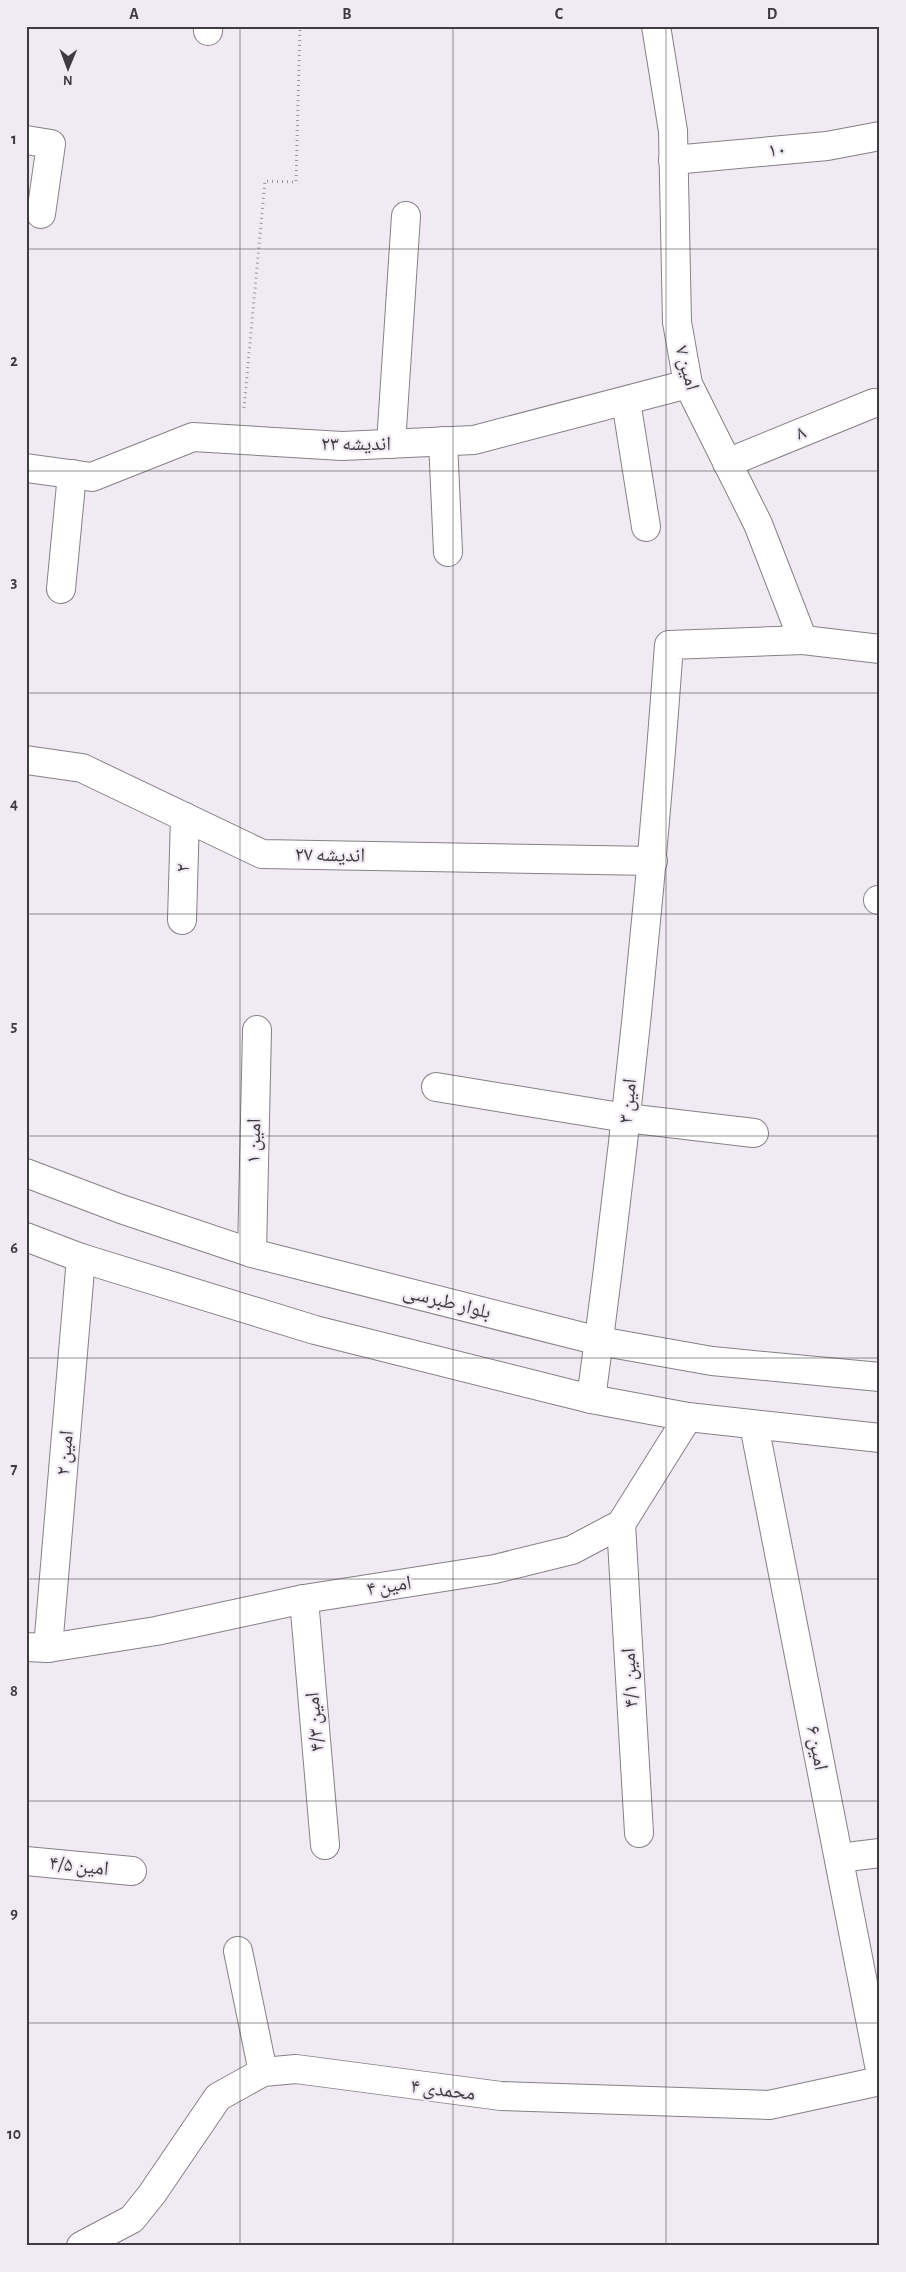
<svg xmlns="http://www.w3.org/2000/svg" width="906" height="2272" font-family="'Alegreya Sans','Noto Naskh Arabic',sans-serif">
  <rect width="100%" height="100%" fill="#f0ebf2"/>
  <g fill="none" stroke-linecap="round" stroke-linejoin="round">
    <!-- minor casing -->
    <g stroke="#858086" stroke-width="30">
      <g id="minor">
        <polyline points="656,26 673,131 677,322 688,384 758,524 803,640 880,649"/>
        <polyline points="208,31 208,26"/>
        <polyline points="26,140 51,144 41,214"/>
        <polyline points="673,160 827,146 880,136"/>
        <polyline points="626,401 646,527"/>
        <polyline points="443,441 448,552"/>
        <polyline points="391,444 406,216"/>
        <polyline points="727,463 874,403"/>
        <polyline points="26,468 92,477 193,437 342,446 474,440 688,384"/>
        <polyline points="61,589 72,474"/>
        <polyline points="26,760 82,768 262,854 653,861"/>
        <polyline points="878,900 880,900"/>
        <polyline points="182,920 185,817"/>
        <polyline points="436,1087 626,1118 754,1133"/>
        <polyline points="252,1253 257,1030"/>
        <path d="M591,1399C625,1149 651,897 669,645L803,640"/>
        <polyline points="754,1425 880,2070"/>
        <polyline points="621,1524 639,1833"/>
        <polyline points="304,1599 325,1845"/>
        <polyline points="26,1647 48,1648 156,1631 304,1599 495,1569 572,1550 621,1524 688,1417"/>
        <polyline points="48,1648 81,1258"/>
        <polyline points="839,1858 880,1853"/>
        <polyline points="26,1861 132,1871"/>
        <polyline points="238,1951 263,2072"/>
        <polyline points="81,2246 132,2219 152,2194 218,2097 263,2072 296,2069 501,2096 769,2105 880,2081"/>
      </g>
    </g>
    <!-- secondary casing -->
    <g stroke="#858086" stroke-width="30">
      <g id="secondary">
        <polyline points="26,1173 121,1209 252,1253 599,1341 712,1361 880,1377"/>
        <polyline points="26,1237 81,1258 315,1330 591,1399 688,1417 880,1438"/>
      </g>
    </g>
    <!-- path -->
    <polyline stroke="#9a969b" stroke-width="3" stroke-dasharray="1 4" stroke-linecap="butt" points="244,408 265,181 296,182 300,26"/>
    <!-- minor -->
    <use href="#minor" stroke="#fff" stroke-width="28"/>
    <!-- secondary -->
    <use href="#secondary" stroke="#fff" stroke-width="28"/>
  </g>
  <!-- grid -->
  <path fill="none" stroke="#3e3c3f" stroke-width="1" stroke-opacity="0.55" d="M240,26V2246M453,26V2246M666,26V2246M26,249H880M26,471H880M26,693H880M26,914H880M26,1136H880M26,1358H880M26,1579H880M26,1801H880M26,2023H880"/>
  <g text-anchor="middle" dominant-baseline="central" stroke-width="4.5" stroke-linejoin="round" paint-order="stroke">
    <!-- street labels -->
    <g font-size="20" fill="#3e3c3f" stroke="#f0ebf2">
      <text transform="translate(777 150) rotate(-5)">۱۰</text>
      <text transform="translate(687 368) rotate(75)">امین ۷</text>
      <text transform="translate(801 433) rotate(-22)">۸</text>
      <text x="356" y="444">اندیشه ۲۳</text>
      <text transform="translate(330 855) rotate(1)">اندیشه ۲۷</text>
      <text transform="translate(183 868) rotate(-89)">۲</text>
      <text transform="translate(628 1101) rotate(-84)">امین ۳</text>
      <text transform="translate(254 1141) rotate(-89)">امین ۱</text>
      <text transform="translate(447 1302) rotate(14)">بلوار طبرسی</text>
      <text transform="translate(65 1453) rotate(-85)">امین ۲</text>
      <text transform="translate(389 1586) rotate(-9)">امین ۴</text>
      <text transform="translate(630 1678) rotate(-93)">امین ۴/۱</text>
      <text transform="translate(315 1722) rotate(-95)">۴/۳ امین</text>
      <text transform="translate(817 1748) rotate(79)">امین ۶</text>
      <text transform="translate(79 1866) rotate(6)">امین ۴/۵</text>
      <text transform="translate(443 2090) rotate(7)">محمدی ۴</text>
    </g>
  </g>
  <!-- border -->
  <rect width="906" height="2272" fill="none" stroke="#f0ebf2" stroke-width="55"/>
  <!-- north arrow -->
  <g transform="translate(68 68) rotate(181)" stroke="#f0ebf2" stroke-width="4" paint-order="stroke">
  <path d="M0-4L9 19L0 12L-9 19Z" fill="#3e3c3f"/>
  <text y="-8" font-size="14" font-weight="bold" text-anchor="middle" fill="#3e3c3f">N</text>
  </g>
  <rect x="28" y="28" width="850" height="2216" fill="none" stroke="#3e3c3f" stroke-width="2"/>
  <g font-size="16" text-anchor="middle" font-weight="bold" fill="#3e3c3f">
    <text x="134" y="19">A</text>
    <text x="347" y="19">B</text>
    <text x="559" y="19">C</text>
    <text x="772" y="19">D</text>
    <text x="14" y="144">1</text>
    <text x="14" y="366">2</text>
    <text x="14" y="587">3</text>
    <text x="14" y="809">4</text>
    <text x="14" y="1031">5</text>
    <text x="14" y="1253">6</text>
    <text x="14" y="1474">7</text>
    <text x="14" y="1696">8</text>
    <text x="14" y="1918">9</text>
    <text x="14" y="2139">10</text>
  </g>
</svg>
